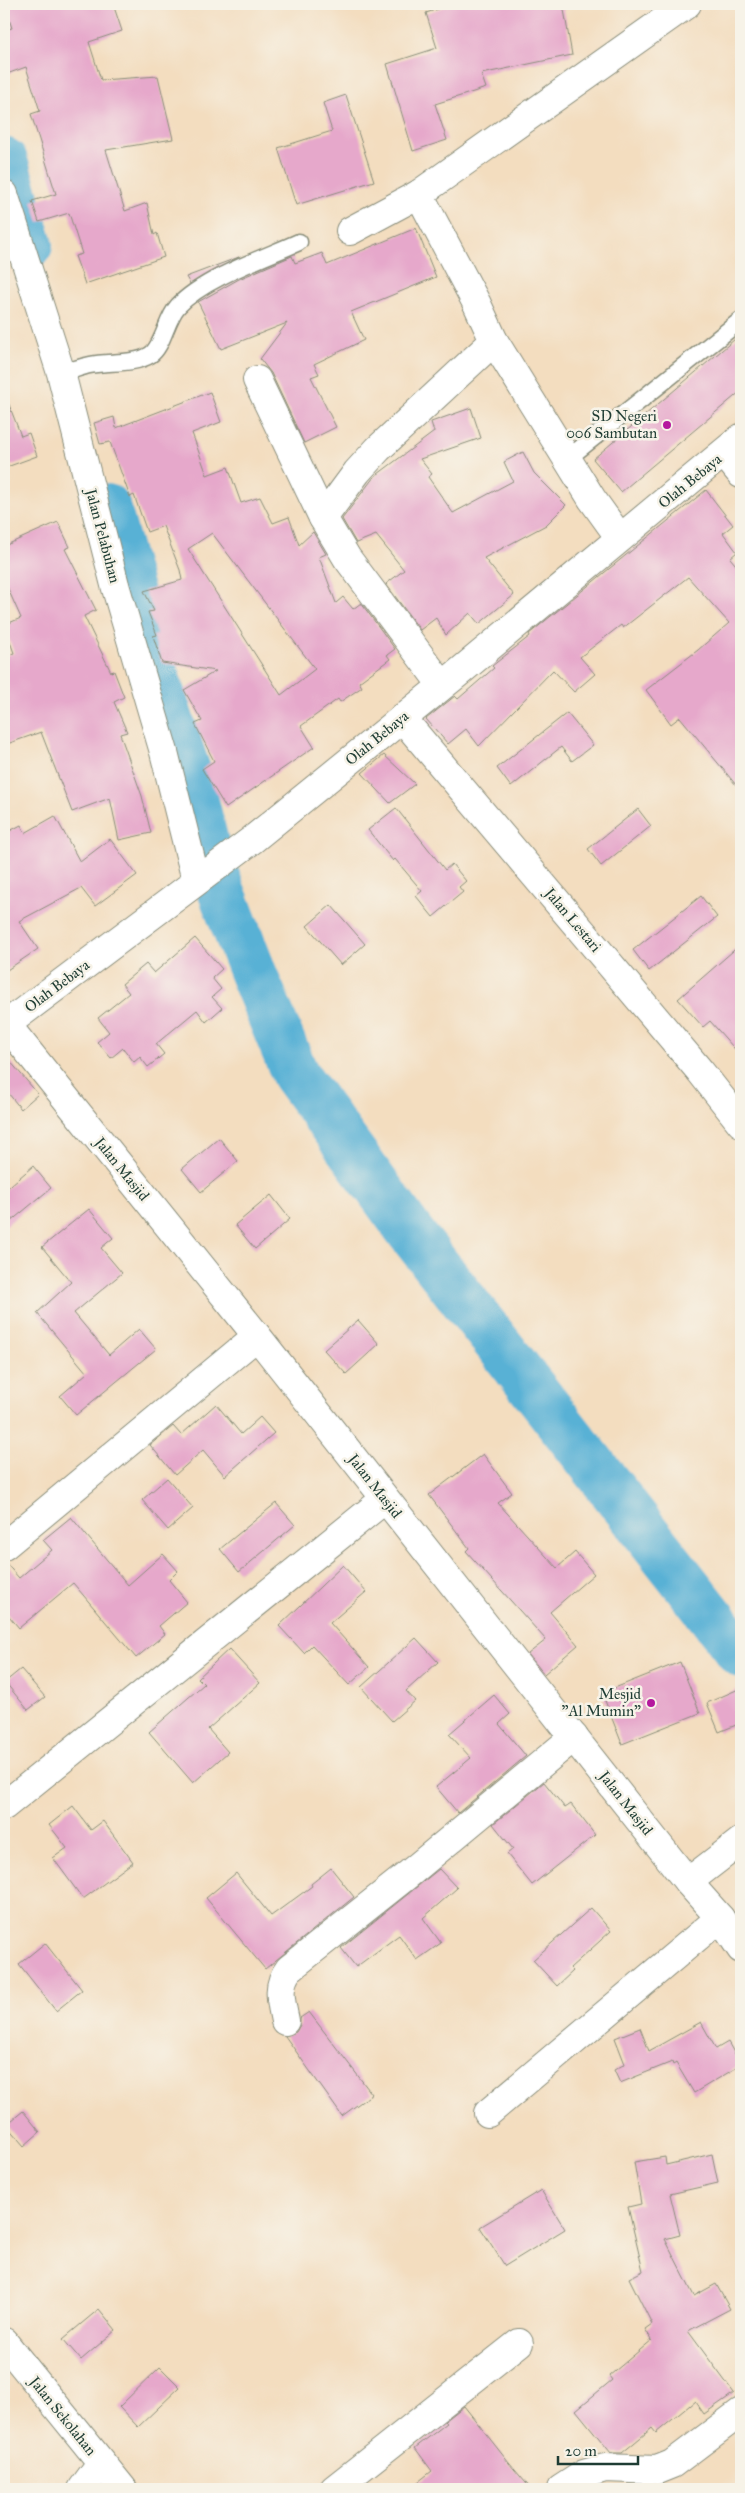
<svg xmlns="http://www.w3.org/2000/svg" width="745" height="2493" font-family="'IM FELL Great Primer',serif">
  <rect width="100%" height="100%" fill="#f7f3e8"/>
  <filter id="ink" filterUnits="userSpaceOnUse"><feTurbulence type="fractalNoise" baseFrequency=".02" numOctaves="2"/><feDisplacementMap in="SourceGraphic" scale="10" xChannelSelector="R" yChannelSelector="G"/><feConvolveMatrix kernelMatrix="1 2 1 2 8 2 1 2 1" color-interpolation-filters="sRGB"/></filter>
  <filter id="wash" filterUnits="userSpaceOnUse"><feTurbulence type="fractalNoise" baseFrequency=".0096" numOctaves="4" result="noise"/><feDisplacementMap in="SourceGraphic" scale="20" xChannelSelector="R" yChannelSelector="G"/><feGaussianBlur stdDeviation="1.12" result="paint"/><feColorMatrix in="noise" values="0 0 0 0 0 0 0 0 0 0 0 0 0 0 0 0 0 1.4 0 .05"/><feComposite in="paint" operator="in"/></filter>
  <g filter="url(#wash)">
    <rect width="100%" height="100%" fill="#f3ddbf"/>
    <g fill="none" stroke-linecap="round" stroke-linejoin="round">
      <!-- river -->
      <g stroke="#58b1d5" stroke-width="48">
        <polyline points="4,161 29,245"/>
        <polyline points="107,508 149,658 189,777 209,859 253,973 295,1074 411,1233 741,1654"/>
      </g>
    </g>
    <g id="blocks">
      <!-- building -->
      <g fill="#e6a8cb" fill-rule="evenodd">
        <polygon points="4,4 113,4 122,31 89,42 101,80 158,76 173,139 106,150 125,211 147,203 154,235 157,233 164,257 85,284 75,256 82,254 69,213 39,222 32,201 56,194 31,114 40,111 26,67 4,75 4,30 12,28"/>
        <polygon points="453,4 563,4 572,55 481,74 486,88 435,104 447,140 413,151 387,64 437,48 426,13"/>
        <polygon points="346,95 374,181 296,205 278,148 332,131 323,103"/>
        <polygon points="416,228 436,277 351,312 364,340 314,364 319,374 311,377 336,427 304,443 271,373 260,359 287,323 221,349 198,302 239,279 292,256 295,263 322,253 327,265"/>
        <polygon points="239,257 190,284 186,277"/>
        <polygon points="741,334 741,391 621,492 593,459"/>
        <path d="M210,392L221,422L192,433L207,475L228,467L241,503L260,497L273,523L289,517L299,545L313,532L326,554L319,557L336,603L343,597L353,609L361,603L395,649L387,655L390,659L359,682L362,687L340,702L338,699L301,726L314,747L226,808L202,769L214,761L195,724L202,721L184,690L216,671L162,663L153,636L157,635L148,612L154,611L144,591L182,580L180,570L163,526L147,532L134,495L130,497L110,442L100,444L94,423L114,417L116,428ZM212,533L315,669L281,695L188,549Z"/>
        <polygon points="6,397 21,436 29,433 37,456 4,468 4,398"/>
        <polygon points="471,408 481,438 420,459 432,474 428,477 453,513 513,481 504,462 523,452 534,473 566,505 546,525 484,558 514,595 479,624 470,613 446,635 436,618 420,630 386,584 404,570 376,535 356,543 342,519 374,477 434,432 431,422"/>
        <polygon points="706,490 733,525 723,533 737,552 730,558 741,571 741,791 680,717 671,724 646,690 698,650 729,623 688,577 623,628 621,625 580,657 595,674 574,692 553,670 479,746 466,729 448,744 426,719 455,696 458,699 494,668 492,666 530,636 529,634"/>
        <polygon points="58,522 70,547 65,549 96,610 84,616 111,672 114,671 124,697 114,702 127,732 120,734 142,796 151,833 119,840 110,798 72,812 41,732 4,745 4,656 14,653 4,625 21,618 4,580 4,546"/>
        <polygon points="567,713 593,745 572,761 561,747 511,787 497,768"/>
        <polygon points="384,755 415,784 390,803 362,773"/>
        <polygon points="396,808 445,870 452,864 466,881 459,887 463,892 433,917 416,896 422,891 395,859 393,861 368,830"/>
        <polygon points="638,809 651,826 601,866 588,849"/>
        <polygon points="55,816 80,862 110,839 137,875 95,906 81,888 19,921 38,949 4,972 4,834 21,825 25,833"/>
        <polygon points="701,896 717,917 649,971 633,950"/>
        <polygon points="331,905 365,944 341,965 307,926"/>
        <polygon points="195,938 222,969 212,978 221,989 212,997 222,1008 206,1022 197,1010 156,1044 164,1054 148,1067 140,1057 134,1062 123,1048 111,1058 97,1042 109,1032 98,1018 129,993 122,984 146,964 154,973"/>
        <polygon points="741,944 741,1056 710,1021 703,1027 678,999"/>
        <polygon points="4,1054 38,1094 21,1109 4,1088"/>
        <polygon points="219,1138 238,1161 201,1192 182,1169"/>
        <polygon points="33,1166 51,1188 4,1227 4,1191"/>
        <polygon points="271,1195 290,1219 255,1249 235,1225"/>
        <polygon points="89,1209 113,1238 101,1248 122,1273 74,1313 109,1355 139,1329 156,1349 76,1415 60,1396 87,1373 37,1313 71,1282 42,1247"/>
        <polygon points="358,1320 379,1344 346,1374 324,1350"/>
        <polygon points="216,1404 241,1434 260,1417 274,1433 225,1476 203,1450 175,1475 150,1445 173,1426 181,1435"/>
        <polygon points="483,1454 512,1493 498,1503 557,1568 575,1552 594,1574 550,1612 578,1645 544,1674 528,1654 546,1640 466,1551 469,1548 429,1495"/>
        <polygon points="167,1478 193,1508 168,1530 142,1500"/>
        <polygon points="276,1503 295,1525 239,1572 220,1549"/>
        <polygon points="71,1517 128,1585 163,1554 178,1571 169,1580 187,1602 159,1626 165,1634 136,1658 73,1583 19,1628 4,1610 4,1561 19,1578 52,1550 43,1540"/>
        <polygon points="343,1565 366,1592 330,1623 369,1667 349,1685 312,1645 304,1653 279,1626"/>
        <polygon points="416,1638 438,1662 406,1691 415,1701 392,1721 361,1687"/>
        <polygon points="229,1649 260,1683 208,1729 228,1752 193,1783 149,1732 204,1684 198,1678"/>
        <polygon points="680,1662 700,1713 622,1744 602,1693"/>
        <polygon points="21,1669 45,1697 28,1710 5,1682"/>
        <polygon points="741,1688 741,1723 719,1732 707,1703"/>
        <polygon points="494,1695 510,1714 499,1724 526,1756 458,1813 436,1787 471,1758 449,1734"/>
        <polygon points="544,1782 565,1808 571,1804 595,1835 532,1885 507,1854 513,1849 493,1824"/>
        <polygon points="73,1806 91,1830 103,1821 133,1862 83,1899 53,1858 67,1848 49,1825"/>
        <polygon points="331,1868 354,1897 265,1969 206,1898 236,1873 271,1916 312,1886 311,1884"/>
        <polygon points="439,1869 457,1888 423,1918 441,1943 417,1960 399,1935 356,1967 341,1948"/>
        <polygon points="591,1908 611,1931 570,1968 573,1971 557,1986 533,1960"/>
        <polygon points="45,1943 82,1990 56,2011 19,1964"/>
        <polygon points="309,2012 372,2094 342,2116 285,2036 296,2032 300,2025 300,2018"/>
        <polygon points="701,2022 716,2049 728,2042 741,2065 694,2093 676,2063 673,2065 672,2062 620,2083 614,2070 625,2064 615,2038 640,2028 649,2051"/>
        <polygon points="23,2111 40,2132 24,2146 6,2125"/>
        <polygon points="712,2154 718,2183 670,2194 680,2235 665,2239 694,2296 716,2284 730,2309 688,2331 734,2393 704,2414 695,2401 656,2433 652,2428 622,2453 611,2453 576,2410 612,2380 609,2376 652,2340 645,2329 652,2324 629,2278 643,2271 628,2207 641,2204 634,2162 665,2157 666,2165"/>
        <polygon points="541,2190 565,2229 505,2266 480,2227"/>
        <polygon points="99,2309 116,2330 81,2360 63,2339"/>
        <polygon points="160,2367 180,2387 138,2427 119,2407"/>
        <polygon points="464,2406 509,2463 531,2489 409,2489 432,2471 415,2448 447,2423 445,2421"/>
      </g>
    </g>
  </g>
  <g filter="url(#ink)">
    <use href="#blocks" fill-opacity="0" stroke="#898d7a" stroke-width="1"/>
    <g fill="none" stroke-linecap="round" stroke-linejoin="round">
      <!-- service casing -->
      <g stroke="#898d7a" stroke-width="19">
        <g id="service">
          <path d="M61,373C71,371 80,367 90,365C108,361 134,365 150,355C163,347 166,319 178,306C204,278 264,258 299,242"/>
          <polyline points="567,459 741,320"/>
        </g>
      </g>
      <!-- minor casing -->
      <g stroke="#898d7a" stroke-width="30">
        <g id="minor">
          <polyline points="4,194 61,373 115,585 164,752 196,880"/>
          <polyline points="419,194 477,304 494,341 592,499 620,538"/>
          <polyline points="350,231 419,194 687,4"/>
          <polyline points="257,380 323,518"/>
          <polyline points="724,453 741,474"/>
          <polyline points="442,685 347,558 323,518 357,472 378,449 494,341"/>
          <polyline points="402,718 700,1071 741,1123"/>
          <polyline points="6,1024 257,1336 688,1882 720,1918 741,1949"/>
          <polyline points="4,1026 252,840 457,674 741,438"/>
          <polyline points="4,1546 257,1336"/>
          <polyline points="4,1806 385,1499"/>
          <polyline points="688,1882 741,1841"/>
          <path d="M285,2021C281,2001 276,1986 289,1969L410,1873L574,1737"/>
          <polyline points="488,2113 720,1918"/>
          <polyline points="4,2342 123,2489"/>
          <polyline points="82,2489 101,2463"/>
          <polyline points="334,2489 519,2343"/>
          <polyline points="561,2489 584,2474 605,2468 657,2470 672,2464 741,2412"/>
        </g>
      </g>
      <!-- service -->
      <use href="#service" stroke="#fff" stroke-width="16"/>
      <!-- minor -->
      <use href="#minor" stroke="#fff" stroke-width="28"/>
    </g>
  </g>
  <!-- markers -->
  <g fill="#b5179e" stroke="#f7f3e8" stroke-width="2">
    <circle cx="667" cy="425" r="5"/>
    <circle cx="651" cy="1703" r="5"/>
  </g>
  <g text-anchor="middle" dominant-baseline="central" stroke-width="5" stroke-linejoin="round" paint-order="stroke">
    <!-- poi labels -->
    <g font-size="15" fill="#1f3d34" stroke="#f7f3e8" text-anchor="end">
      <text x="657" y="416">SD Negeri<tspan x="657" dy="17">006 Sambutan</tspan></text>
      <text x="641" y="1694">Mesjid<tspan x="641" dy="17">"Al Mumin"</tspan></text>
    </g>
    <!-- street labels -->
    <g font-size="15" fill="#1f3d34" stroke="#f7f3e8">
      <text transform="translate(690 481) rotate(-39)">Olah Bebaya</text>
      <text transform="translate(103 536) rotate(75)">Jalan Pelabuhan</text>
      <text transform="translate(377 738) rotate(-39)">Olah Bebaya</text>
      <text transform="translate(573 920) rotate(50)">Jalan Lestari</text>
      <text transform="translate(57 986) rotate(-37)">Olah Bebaya</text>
      <text transform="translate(122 1169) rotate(51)">Jalan Masjid</text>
      <text transform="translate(375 1486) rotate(52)">Jalan Masjid</text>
      <text transform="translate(626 1803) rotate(52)">Jalan Masjid</text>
      <text transform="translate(63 2416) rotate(51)">Jalan Sekolahan</text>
    </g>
  </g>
  <!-- margin -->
  <rect width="745" height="2493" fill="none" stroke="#f7f3e8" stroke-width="20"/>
  <!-- scale -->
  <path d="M558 2456v8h80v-8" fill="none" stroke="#1f3d34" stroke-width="2.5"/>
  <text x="565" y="2456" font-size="15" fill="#1f3d34" stroke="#f7f3e8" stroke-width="4" paint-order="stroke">20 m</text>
</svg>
